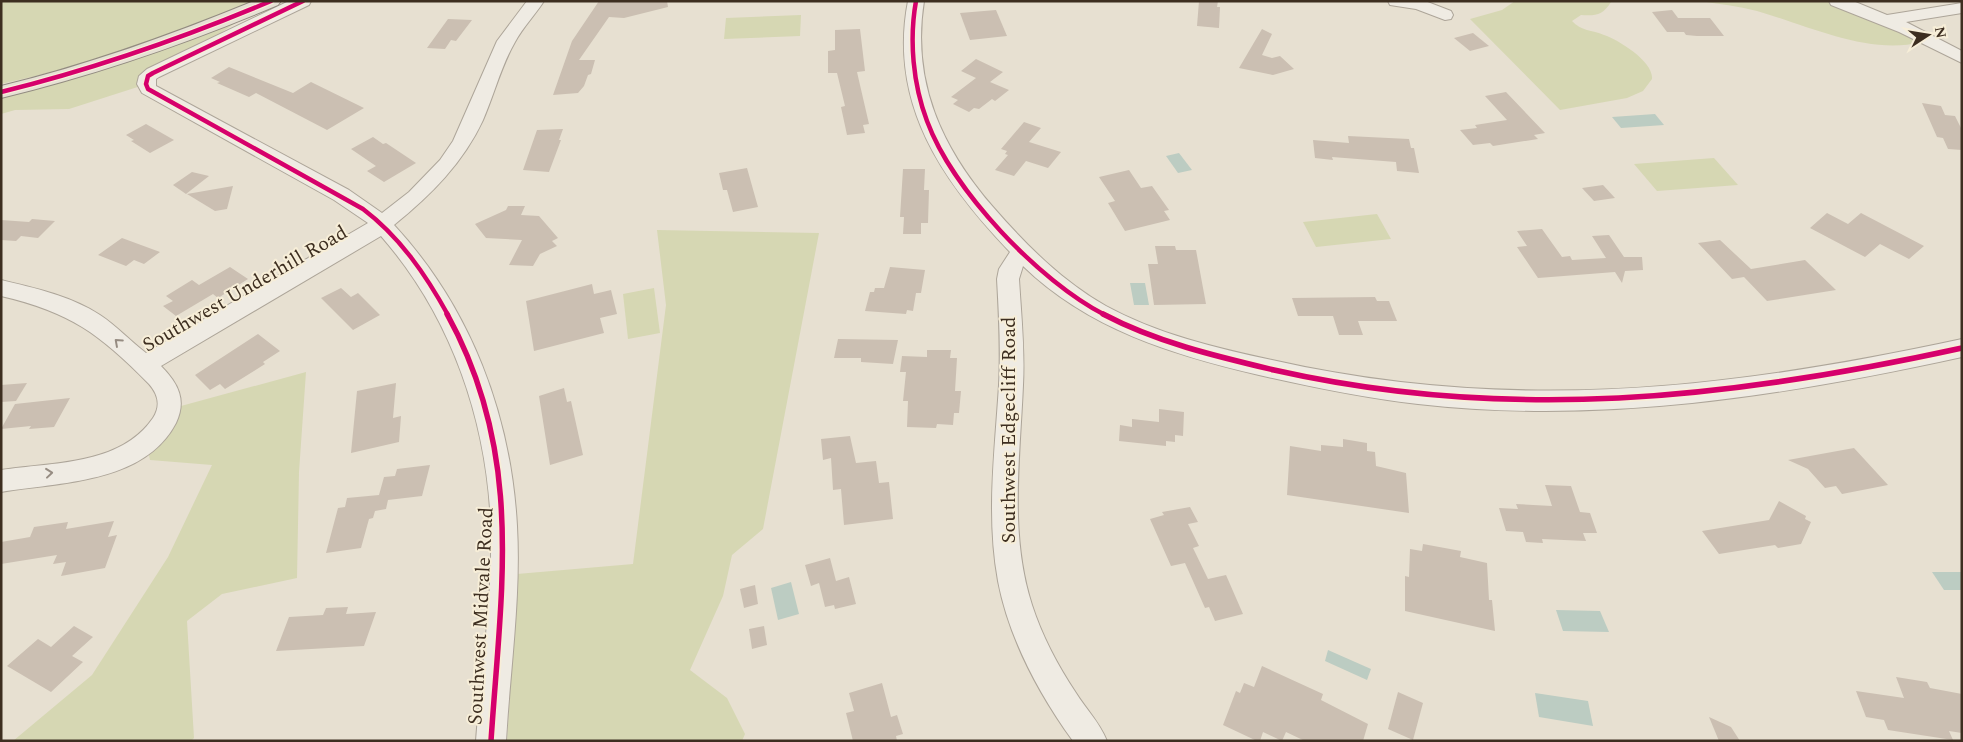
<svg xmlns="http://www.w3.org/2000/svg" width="1963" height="742" font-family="Spectral,serif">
  <rect width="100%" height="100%" fill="#e7e0d1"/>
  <!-- green -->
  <g fill="#d6d7b3">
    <path d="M1,1H258C175,36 89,65 1,84Z"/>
    <path d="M1515,1H1617L1611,2C1603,15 1596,16 1581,15L1572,21C1581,31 1592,30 1604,35C1619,40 1654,62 1652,79L1643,91L1627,98L1560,110L1470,19L1502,10Z"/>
    <path d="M1700,1H1828L1861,14L1921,42C1870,56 1806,25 1757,11C1738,6 1719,4 1700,1Z"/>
    <polygon points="801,15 800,36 724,39 726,18"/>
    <polygon points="238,21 147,84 69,109 15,110 1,114 1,96"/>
    <polygon points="1714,158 1738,185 1657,191 1634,164"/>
    <polygon points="1377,214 1391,239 1316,247 1303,222"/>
    <polygon points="657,230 819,233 763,529 732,555 723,596 690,670 727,698 745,734 742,741 507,741 517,574 633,564 666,305"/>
    <polygon points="654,288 660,333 628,339 623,294"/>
    <polygon points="306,372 299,472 297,578 222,594 187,621 194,738 191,741 13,741 92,675 168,557 212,465 150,460 147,446 172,420 181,406"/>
  </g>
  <!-- water -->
  <g fill="#bcccc2">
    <polygon points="1655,114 1664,125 1621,128 1612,117"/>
    <polygon points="1179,153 1192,170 1178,173 1166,156"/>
    <polygon points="1130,283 1145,283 1149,305 1134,305"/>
    <polygon points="1932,572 1962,572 1962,590 1944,590"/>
    <polygon points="791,582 799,614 778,620 771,588"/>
    <polygon points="1556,610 1600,611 1609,632 1563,631"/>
    <polygon points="1328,650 1371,669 1367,680 1325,661"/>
    <polygon points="1535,693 1588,701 1593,726 1539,717"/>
  </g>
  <!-- building -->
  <g fill="#cbbfb2">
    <polygon points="599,1 667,1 668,7 624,18 609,17 579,60 595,60 591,74 588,75 584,86 578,93 553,95 572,41"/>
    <polygon points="1199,1 1218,1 1217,7 1220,7 1219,28 1197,26"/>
    <polygon points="996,10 1007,36 970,40 960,13"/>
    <polygon points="1672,10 1678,18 1710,18 1724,36 1697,36 1686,35 1684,32 1667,32 1652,12"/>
    <polygon points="448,19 472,20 459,37 456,41 451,40 445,49 427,48"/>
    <polygon points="860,29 865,71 857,72 869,124 863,125 865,133 847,135 841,107 845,106 837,73 828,73 828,51 835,50 835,30"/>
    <polygon points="1262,29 1272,34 1262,55 1272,58 1280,56 1294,69 1273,75 1239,68"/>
    <polygon points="1473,33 1489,46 1470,51 1454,38"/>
    <polygon points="976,59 1003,72 990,82 1009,90 995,101 992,99 979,109 974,108 969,112 953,104 958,100 951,97 976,78 961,71"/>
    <polygon points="229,67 293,93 311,82 364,108 327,130 256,93 249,97 217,83 220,82 211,78"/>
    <polygon points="1506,92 1545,133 1534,135 1538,139 1493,146 1490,143 1473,145 1460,130 1477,128 1475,125 1507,120 1485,96"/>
    <polygon points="1922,103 1941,106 1945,115 1955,116 1962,130 1962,150 1948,149 1943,138 1937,137"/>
    <polygon points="1024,122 1041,128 1029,142 1061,152 1048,168 1026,161 1014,176 995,170 1008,155 1005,154 1007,151 1001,149"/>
    <polygon points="146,124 174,140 150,153 131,141 134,140 126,135"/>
    <polygon points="563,129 559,140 561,140 549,172 523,170 537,130"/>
    <polygon points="1348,136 1409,139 1411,148 1414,148 1419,173 1397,171 1396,162 1332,157 1333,160 1315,158 1313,140 1349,143"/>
    <polygon points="373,137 383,144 386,143 416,163 384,182 367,171 376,166 351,149"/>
    <polygon points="747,168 758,207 733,212 727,190 723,190 719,173"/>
    <polygon points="903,169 925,169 924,190 929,190 928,223 921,223 921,234 903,234 904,217 900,217"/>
    <polygon points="1129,170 1141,188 1152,186 1169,210 1164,211 1170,220 1125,231 1108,203 1115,201 1099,177"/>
    <polygon points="192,172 209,176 186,194 173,185"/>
    <polygon points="1603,185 1615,198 1594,201 1582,188"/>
    <polygon points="233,186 227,209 215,211 187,194"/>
    <polygon points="508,206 525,206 521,215 539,216 558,238 552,241 557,246 540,254 533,266 509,265 522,240 486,238 475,224 506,210"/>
    <polygon points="1827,213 1848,224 1861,213 1924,246 1909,259 1880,244 1865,257 1810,228"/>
    <polygon points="32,219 55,221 38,238 21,236 16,241 1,240 1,220 29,222"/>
    <polygon points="1542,229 1562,257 1570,256 1572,260 1606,258 1592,236 1609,235 1624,257 1642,257 1643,270 1625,271 1622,283 1615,272 1538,278 1517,247 1527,246 1517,231"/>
    <polygon points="122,238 160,252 144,264 134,260 126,266 98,255"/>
    <polygon points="1720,240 1751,269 1805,260 1836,290 1767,301 1744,277 1732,279 1698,243"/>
    <polygon points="1155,246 1175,246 1176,250 1196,250 1206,304 1154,305 1148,264 1158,264"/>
    <polygon points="230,267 248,279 218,298 213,294 176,316 163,306 173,301 166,296 192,280 199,285"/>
    <polygon points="890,267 925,270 921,293 916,293 913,311 907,310 906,314 865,311 870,292 874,292 875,288 884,288"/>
    <polygon points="592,284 594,294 611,290 617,314 600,318 604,333 534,351 526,301"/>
    <polygon points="341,288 351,297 358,293 380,315 353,330 321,298"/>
    <polygon points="1375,297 1377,301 1389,301 1397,321 1358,321 1363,335 1339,335 1333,316 1298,316 1292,298"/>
    <polygon points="258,334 280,351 263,362 265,364 225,389 220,384 210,390 195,375"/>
    <polygon points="838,339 898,340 893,364 861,362 861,358 834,358"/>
    <polygon points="927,350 951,350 950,358 957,358 955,391 961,391 959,413 954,413 953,425 937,424 936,428 907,427 908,401 903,401 906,372 900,372 902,356 927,357"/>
    <polygon points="27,383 16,401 1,402 1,385"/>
    <polygon points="396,383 393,418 401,416 399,442 351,453 357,391"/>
    <polygon points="564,388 567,402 571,401 583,455 550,465 539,396"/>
    <polygon points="70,398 54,427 29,429 31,426 1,429 15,404"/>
    <polygon points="1159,409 1184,412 1183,436 1175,435 1175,442 1166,441 1166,446 1119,441 1120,425 1132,427 1132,419 1159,422"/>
    <polygon points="850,436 856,463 876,461 879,483 889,482 893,519 844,525 841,489 833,490 831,458 823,460 821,439"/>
    <polygon points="1343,439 1367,443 1367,451 1375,452 1376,466 1406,473 1409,513 1287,495 1290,446 1321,451 1321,445 1343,447"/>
    <polygon points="1854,448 1888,485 1842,494 1836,486 1825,488 1808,469 1788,460"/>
    <polygon points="430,465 422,496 388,500 386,509 375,511 373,518 369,519 361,548 326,553 338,508 345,507 347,498 379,495 384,477 395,476 397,469"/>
    <polygon points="1545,485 1571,486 1580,512 1590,513 1597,533 1583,533 1586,541 1542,539 1543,543 1526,542 1523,532 1506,531 1499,508 1518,509 1516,504 1552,506"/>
    <polygon points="1779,501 1806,516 1805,519 1811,522 1801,544 1778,548 1775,545 1719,554 1702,531 1769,520"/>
    <polygon points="1190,507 1198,522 1188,524 1199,546 1193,548 1208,579 1226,575 1243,614 1215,621 1209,607 1205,608 1185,563 1171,566 1150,519 1164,515 1162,512"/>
    <polygon points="114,521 108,537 117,535 105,568 61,576 66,562 53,564 57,555 1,564 1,542 30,537 34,527 68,522 66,529"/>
    <polygon points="1423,544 1461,551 1460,557 1487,563 1489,600 1492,600 1495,631 1405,611 1405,576 1409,577 1410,549 1422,551"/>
    <polygon points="830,558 836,581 849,577 856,604 835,609 834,605 825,607 819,583 811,586 805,565"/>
    <polygon points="755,585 758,604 744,608 740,589"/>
    <polygon points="348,607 346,614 376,612 364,646 276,651 289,617 323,615 326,608"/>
    <polygon points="74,626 93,637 72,656 83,662 51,692 7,666 38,639 51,647"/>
    <polygon points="764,626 767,645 752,649 749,629"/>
    <polygon points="1262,666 1323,694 1321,700 1368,724 1363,741 1305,741 1286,732 1282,741 1263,732 1260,741 1257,741 1223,725 1236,691 1240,693 1244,683 1254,687"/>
    <polygon points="1896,677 1927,682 1930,688 1962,694 1962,733 1949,731 1953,740 1888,730 1884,720 1866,717 1856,691 1904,698"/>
    <polygon points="882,683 891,717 897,715 903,734 896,736 897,741 853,741 846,713 854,711 849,693"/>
    <polygon points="1398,692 1423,703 1413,740 1388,729"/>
    <polygon points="1709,717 1731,727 1740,741 1719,741"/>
  </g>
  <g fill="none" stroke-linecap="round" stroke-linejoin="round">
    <!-- minor casing -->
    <g stroke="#ada599" stroke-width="2">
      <g id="minor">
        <path d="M289,1H311L309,5L159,77L156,79V86L349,190L382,213L409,192L440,160L453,141L497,41L527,1H544C535,15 523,27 515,42C501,66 494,95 483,120C463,163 431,195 394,225C470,307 511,414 517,526C521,597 510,670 506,741H476C481,670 493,597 491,526C487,420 451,316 381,236L161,366C178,383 187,400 176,423C144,484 59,482 1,492V470C52,462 120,466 153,418C161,406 158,394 149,384C100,334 70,312 1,296V280C35,288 71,296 100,315C117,326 130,341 146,353L368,223L334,200L142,93L137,84L139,76L147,69Z"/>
        <path d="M908,1H924C911,82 942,148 993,207C1026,245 1062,281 1106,306C1157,334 1216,348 1272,360C1511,414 1726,390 1962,339V357C1784,396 1601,425 1418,404C1364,398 1312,387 1259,375C1173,355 1088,329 1023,266L1019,279C1021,314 1025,350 1023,385C1020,458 1009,534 1032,605C1042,636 1058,666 1076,693C1086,709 1100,723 1107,741H1073C1039,694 1009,638 998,581C986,516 995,450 999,385C1001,350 999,314 997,279L999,269L1010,252C943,182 888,104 908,1Z"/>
        <polygon points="1388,1 1425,1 1451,11 1453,15 1451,19 1445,20 1416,9 1390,5"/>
        <polygon points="1829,1 1853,1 1887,15 1962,3 1962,13 1906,22 1962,51 1962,63 1899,32 1831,5"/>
      </g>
    </g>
    <!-- major casing -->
    <g stroke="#928b80" stroke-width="2">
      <path id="major" d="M254,1H281L278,5C188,43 96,75 1,98V86C88,65 171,35 254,1Z"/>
    </g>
    <!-- minor -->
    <use href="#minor" fill="#efebe3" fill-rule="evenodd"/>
    <!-- major -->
    <use href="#major" fill="#e6e1d4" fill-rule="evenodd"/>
    <!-- cycleway-far1 casing -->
    <g stroke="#f7eed8" stroke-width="7">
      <g id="cycleway-far1">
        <path d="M303,1L153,73L148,76L146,84L148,89L363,209C400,237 426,275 448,315"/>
        <path d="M916,1C909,40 913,84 927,121C953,191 1039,281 1105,315"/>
        <path d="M1,92C94,69 183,38 271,1"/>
      </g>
    </g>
    <!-- cycleway casing -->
    <g stroke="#f7eed8" stroke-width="9">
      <g id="cycleway">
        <path d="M447,314C525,455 501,589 491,741"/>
        <path d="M1103,314C1156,342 1215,356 1274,370C1509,423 1729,399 1962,348"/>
      </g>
    </g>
    <!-- cycleway-far1 -->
    <use href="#cycleway-far1" stroke="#d6006c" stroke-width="4.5"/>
    <!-- cycleway -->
    <use href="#cycleway" stroke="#d6006c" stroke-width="5.5"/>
  </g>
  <!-- one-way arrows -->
  <defs><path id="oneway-chevron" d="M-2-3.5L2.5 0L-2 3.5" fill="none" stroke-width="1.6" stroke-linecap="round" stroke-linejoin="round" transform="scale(1.25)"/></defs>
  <g stroke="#968c82">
    <use href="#oneway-chevron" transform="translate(118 342) rotate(-138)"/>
    <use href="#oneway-chevron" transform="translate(49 473) rotate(-6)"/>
  </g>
  <g text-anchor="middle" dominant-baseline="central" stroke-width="4" stroke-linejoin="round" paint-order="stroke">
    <!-- street labels -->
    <g font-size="20" fill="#3d2e20" stroke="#f7eed8">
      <text transform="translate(245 289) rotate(-30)">Southwest Underhill Road</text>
      <text transform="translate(1009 430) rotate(-90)">Southwest Edgecliff Road</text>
      <text transform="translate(481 616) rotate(-87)">Southwest Midvale Road</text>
    </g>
  </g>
  <!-- border -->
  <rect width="1963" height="742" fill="none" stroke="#3d2e20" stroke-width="5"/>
  <!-- north arrow -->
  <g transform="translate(1928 35) rotate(78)" stroke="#f7eed8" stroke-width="4" paint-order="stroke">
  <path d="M0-4L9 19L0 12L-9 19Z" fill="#3d2e20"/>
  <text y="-8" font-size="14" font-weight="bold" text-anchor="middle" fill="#3d2e20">N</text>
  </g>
</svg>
